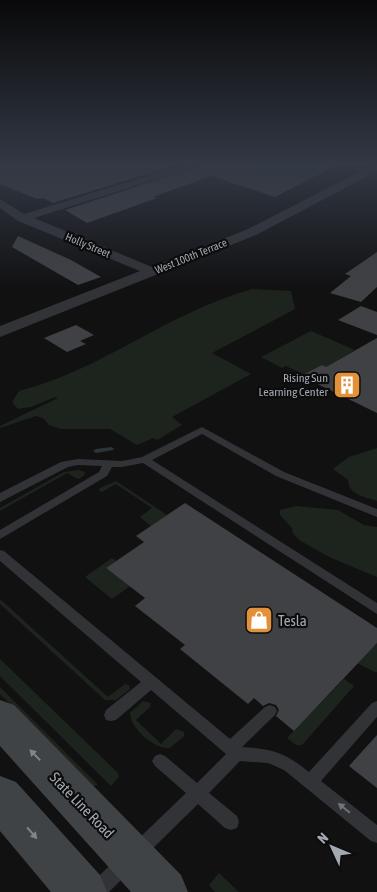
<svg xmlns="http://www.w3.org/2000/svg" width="377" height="892" font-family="'Asap Condensed',sans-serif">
  <rect width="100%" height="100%" fill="#111112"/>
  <!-- green -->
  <g fill="#1d241d">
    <path d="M252,289L291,291L295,309L212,353L251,374L172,417L182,425L157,440L153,438L137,445L110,429H61L49,425L43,418L36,416L0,428V426L58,398L55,397L31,407L18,409L12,402L19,391C102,370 169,312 252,289Z"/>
    <polygon points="311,331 355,350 326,367 322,365 305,375 286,366 282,368 261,357"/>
    <path d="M377,448V501C366,497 348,495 348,480L333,469L349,457Z"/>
    <polygon points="79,470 85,472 84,476 78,479 67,473 0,511 0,508 64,472"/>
    <polygon points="116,481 167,515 151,526 140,517 152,508 116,484 102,492 99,491 100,488"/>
    <polygon points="296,506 338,510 364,525 377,527 377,577 329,557 299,540 293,533 292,528 280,515 280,510"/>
    <polygon points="112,558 116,561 106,568 130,586 112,599 85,577"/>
    <polygon points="0,599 108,697 125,684 129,685 130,689 116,700 105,700 0,604"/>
    <polygon points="377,643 377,672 375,672 357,663"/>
    <polygon points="0,659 118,773 119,777 111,786 0,676"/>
    <polygon points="344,679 354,686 302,745 296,745 287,738"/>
    <polygon points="0,687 98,785 92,786 0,694"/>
    <path d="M143,701L151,703L150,707L136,720L161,744L176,729L184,732V736L170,748C155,750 130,728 130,713Z"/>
    <polygon points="219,873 239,892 215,892 209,885"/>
  </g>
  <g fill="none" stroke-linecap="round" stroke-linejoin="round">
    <!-- stream -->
    <polygon fill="#2b3539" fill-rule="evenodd" points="111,447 113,448 114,449 113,450 96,453 93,451 96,449"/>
  </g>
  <!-- building -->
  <g fill="#404145">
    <polygon points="0,163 183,163 53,203 43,198 37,199 0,184"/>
    <polygon points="209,163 341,163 275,197 211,176 153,197 157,198 87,223 65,210"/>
    <polygon points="18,236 71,260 101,277 78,285 12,247"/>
    <polygon points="377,252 377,287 361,302 330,293 351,276 345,274"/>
    <polygon points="361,306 377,312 377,335 338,320"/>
    <polygon points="76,325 94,335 80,341 86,344 67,352 44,338"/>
    <polygon points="377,338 377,413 301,376 322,365 326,367"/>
    <polygon points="185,503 377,628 377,643 294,731 276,716 279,710 276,705 269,703 263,706 254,698 248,704 180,649 185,645 135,606 145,598 106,568 144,542 136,536"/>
    <polygon points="377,735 377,788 349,766"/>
  </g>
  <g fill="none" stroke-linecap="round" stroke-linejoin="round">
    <!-- lane -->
    <g fill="#323337" fill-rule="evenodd">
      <polygon points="202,427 284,472 377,509 377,517 276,476 202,434 152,460 377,603 377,614 143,463 122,467 112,467 107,476 0,539 0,530 99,472 102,466 78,465 68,467 0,502 0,493 61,462 78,459 122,461 142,457"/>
      <path d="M0,550L4,551L230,739L265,707L270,705L275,707L277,711L275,715L242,747C273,749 284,752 309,772L372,703L377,701V717L321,781L377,825V843L371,841L284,770L268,763L240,761L209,793L237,816L239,822L237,828L231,830L225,828L198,804L144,857L138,859L132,857L130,851L132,845L186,793L155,766L152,761L155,756L160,754L165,756L197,783L226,754L151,690L116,720L111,721L106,720L104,715L106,710L141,682L0,561Z"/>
      <path d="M124,856L130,859L133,865L130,871L109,892H87C92,881 113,861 124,856Z"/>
    </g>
    <!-- street -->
    <polygon fill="#323337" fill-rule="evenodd" points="190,163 207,163 34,218 152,267 248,229 373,165 377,164 377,171 256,235 0,337 0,326 140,271 18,221 0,208 0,199 24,214"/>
    <!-- secondary -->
    <g fill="#404346" fill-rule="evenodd">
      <polygon points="0,700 14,705 181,875 188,892 131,892 0,746"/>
      <polygon points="0,776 16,782 100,875 107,892 51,892 0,831"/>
    </g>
  </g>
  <!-- one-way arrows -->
  <defs><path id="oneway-solid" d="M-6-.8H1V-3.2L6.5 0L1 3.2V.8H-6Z" transform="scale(1.25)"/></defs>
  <g fill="#80858c">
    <use href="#oneway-solid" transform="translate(35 755) rotate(-134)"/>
    <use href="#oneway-solid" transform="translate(32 833) rotate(49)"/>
  </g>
  <use fill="#70747a" href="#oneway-solid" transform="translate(344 808) rotate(-141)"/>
  <!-- sky -->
  <linearGradient id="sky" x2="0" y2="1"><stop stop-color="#09090a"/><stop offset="0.57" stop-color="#323844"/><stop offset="1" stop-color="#323844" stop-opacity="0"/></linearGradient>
  <rect width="377" height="288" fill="url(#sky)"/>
  <!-- icons -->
  <defs>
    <g id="building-square" transform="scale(1.4375)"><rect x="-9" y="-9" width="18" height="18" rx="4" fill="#e29139" stroke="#0c0c0d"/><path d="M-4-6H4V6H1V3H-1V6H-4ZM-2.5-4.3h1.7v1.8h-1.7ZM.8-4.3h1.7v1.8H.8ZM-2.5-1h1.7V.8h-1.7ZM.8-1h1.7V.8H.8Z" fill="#fff"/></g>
    <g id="shop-square" transform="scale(1.4375)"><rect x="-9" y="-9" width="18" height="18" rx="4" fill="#e29139" stroke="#0c0c0d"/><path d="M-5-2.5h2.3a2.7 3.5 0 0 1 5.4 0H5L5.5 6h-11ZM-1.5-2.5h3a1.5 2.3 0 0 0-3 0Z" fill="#fff"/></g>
  </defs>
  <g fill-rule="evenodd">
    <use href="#building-square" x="347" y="385"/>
    <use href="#shop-square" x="259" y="620"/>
  </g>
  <g text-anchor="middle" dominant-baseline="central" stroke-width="4.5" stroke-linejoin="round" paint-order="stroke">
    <!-- far-street labels -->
    <g font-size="11" fill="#a3a9b1" stroke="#0c0c0d">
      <text transform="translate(88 245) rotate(23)">Holly Street</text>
      <text transform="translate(191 256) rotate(-22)">West 100th Terrace</text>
    </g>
    <!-- poi labels -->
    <g font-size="12" fill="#a3a9b1" stroke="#0c0c0d" text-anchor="end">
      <text x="328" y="378">Rising Sun<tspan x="328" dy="14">Learning Center</tspan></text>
    </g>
    <!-- near-poi labels -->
    <g font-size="15" fill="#a3a9b1" stroke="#0c0c0d" text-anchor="start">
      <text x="278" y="620">Tesla</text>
    </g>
    <!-- near-street labels -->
    <g font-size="15" fill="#a3a9b1" stroke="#0c0c0d">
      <text transform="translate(82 805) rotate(46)">State Line Road</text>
    </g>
  </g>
  <!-- north arrow -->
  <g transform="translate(332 847) rotate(314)" stroke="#0c0c0d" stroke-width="4" paint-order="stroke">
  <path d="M0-4L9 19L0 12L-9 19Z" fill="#a3a9b1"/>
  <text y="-8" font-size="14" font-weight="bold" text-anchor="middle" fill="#a3a9b1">N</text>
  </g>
</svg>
